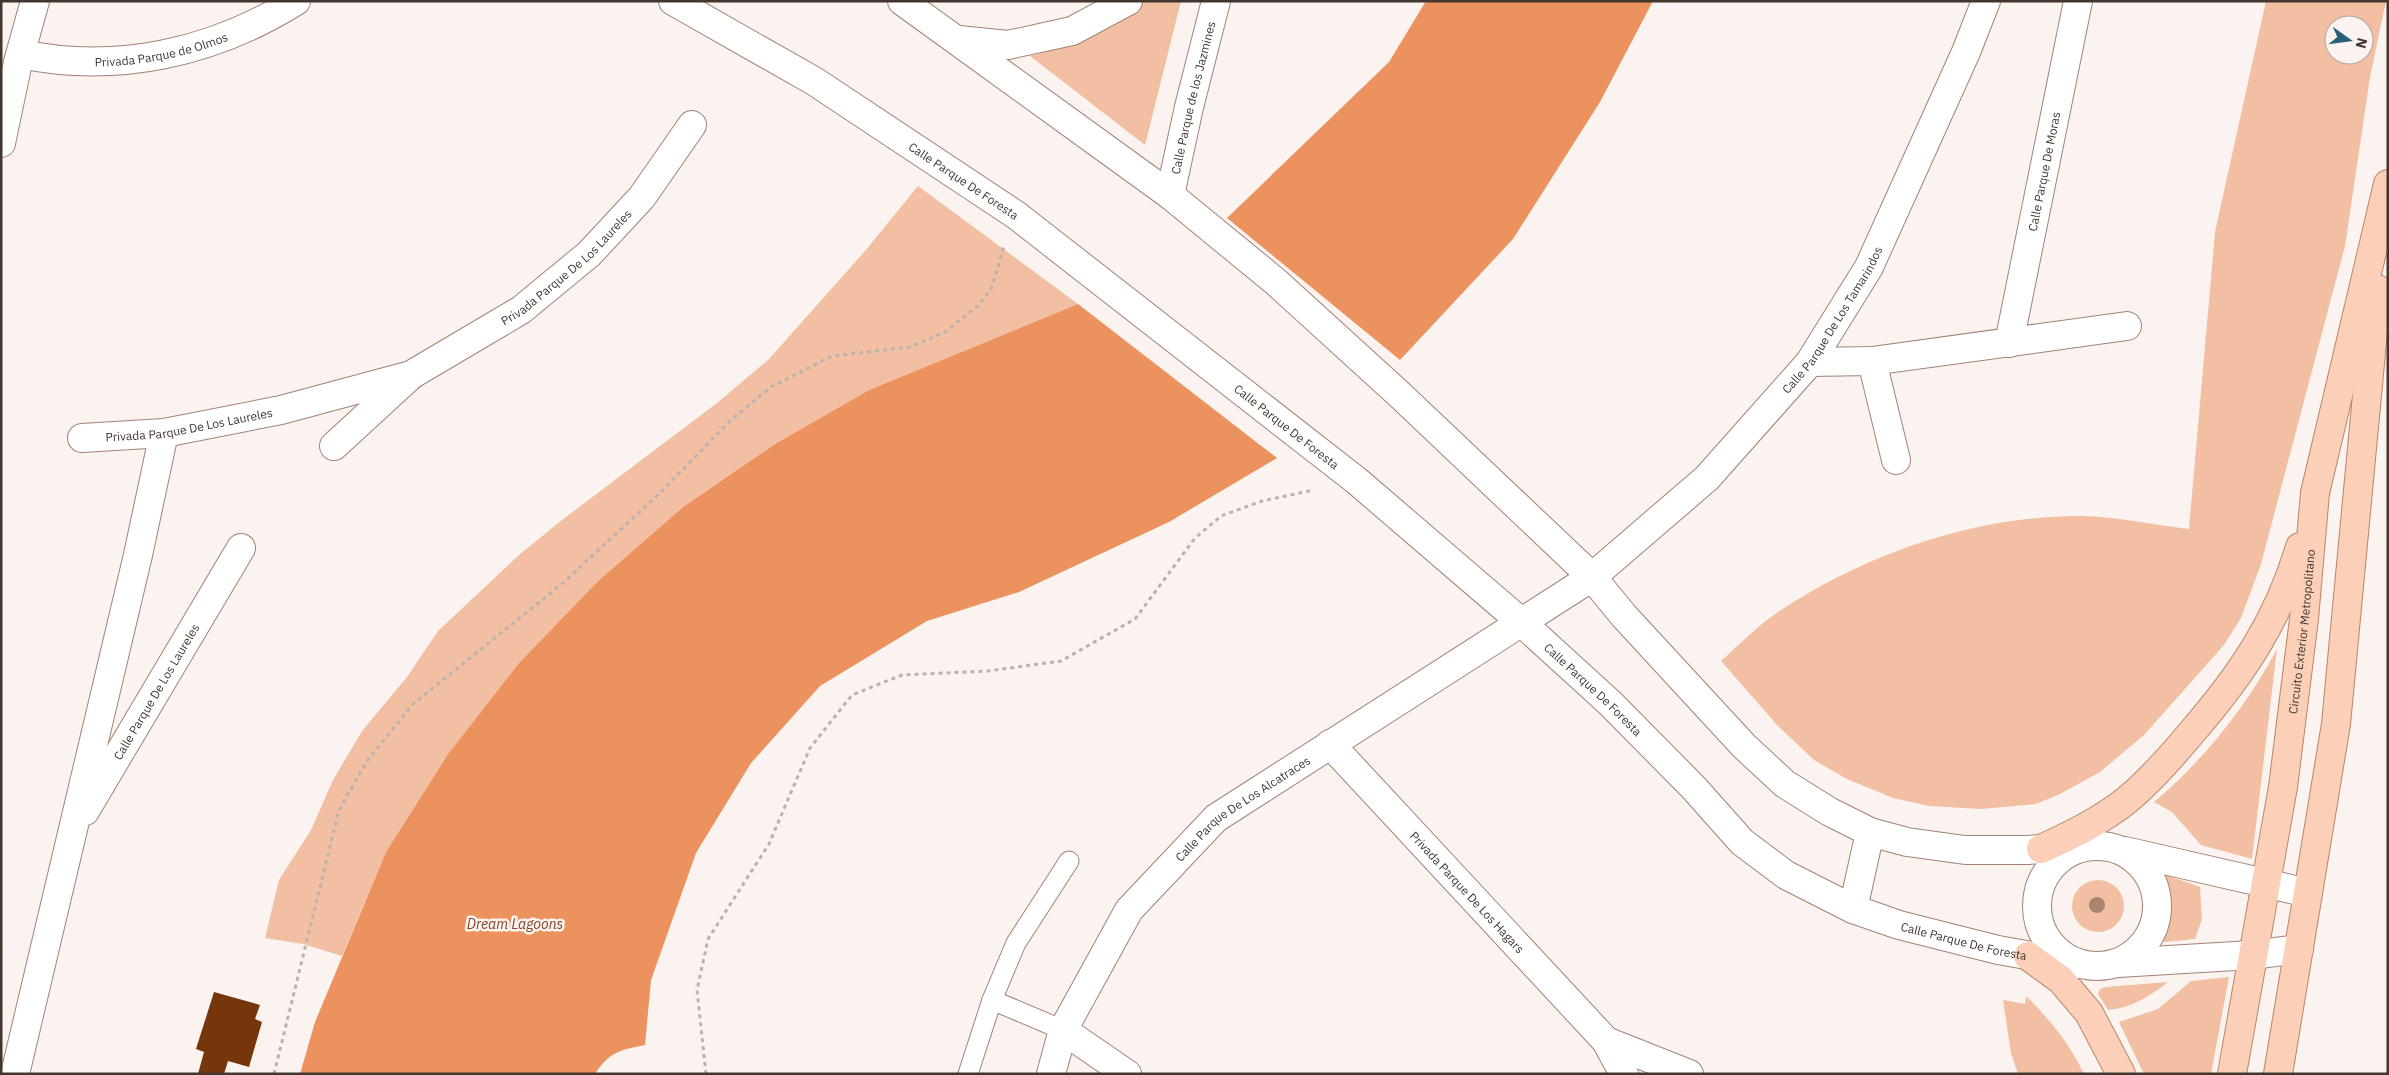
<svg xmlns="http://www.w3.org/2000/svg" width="2389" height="1075" font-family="'IBM Plex Sans',sans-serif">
  <rect width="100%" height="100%" fill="#faf3f0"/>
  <!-- green -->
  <g fill="#f3bfa3" fill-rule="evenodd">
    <path d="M1141,1H1181L1145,145L1030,56C1069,45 1113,34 1141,1Z"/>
    <path d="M2266,1H2386L2370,77L2345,246L2261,564L2241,618L2224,645L2144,735L2100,772L2060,794L2036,804L1981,809L1929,806L1893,798L1847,779L1814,760L1778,726L1721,661C1739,645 1757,626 1778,612C1867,553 1977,515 2084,516C2120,517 2154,525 2189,529L2215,232ZM2334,25H2364V55H2334Z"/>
    <polygon points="918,186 1078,304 869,390 775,444 683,507 597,582 519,663 448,754 386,852 342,956 303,944 265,938 279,880 311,830 333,780 362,731 407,677 438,631 519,555 562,520 717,403 768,360 865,251"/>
    <path d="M2277,649L2252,859L2201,845L2172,812L2154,802C2204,760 2246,707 2277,649Z"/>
    <path d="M2166,875L2200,887L2202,919L2195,939L2155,943C2158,917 2170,910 2158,882L2160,878Z"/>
    <circle cx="2098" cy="906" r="26"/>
    <polygon points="2229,977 2211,1074 2144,1074 2119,1022 2158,1009 2191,981"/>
    <path d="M2168,982C2150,996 2132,1008 2108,1010L2098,994L2100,989L2106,987Z"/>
    <path d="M2026,996C2051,1021 2068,1041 2084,1074H2018L2011,1053L2003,1000L2025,1004Z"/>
  </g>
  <!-- water -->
  <g fill="#ec925f">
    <polygon points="1426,1 1653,1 1600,102 1513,239 1400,360 1227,218 1389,62"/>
    <path d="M1078,304L1277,458L1169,522L1019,592L927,621L820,686L751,763L696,853L651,980L645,1045C620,1050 609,1052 595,1074H300L315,1022L386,852L448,754L519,663L597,582L683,507L775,444L869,390Z"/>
  </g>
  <!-- building -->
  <polygon fill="#74360a" points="214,992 260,1005 255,1019 262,1022 249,1067 228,1061 224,1074 198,1074 204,1052 196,1049"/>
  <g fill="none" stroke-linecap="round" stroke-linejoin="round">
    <!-- lane casing -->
    <g stroke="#a28373" stroke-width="21">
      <g id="lane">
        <polyline points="992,1000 1063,1030"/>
        <polyline points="968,1074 992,1000 1016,943 1069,861"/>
      </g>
    </g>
    <!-- street casing -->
    <g stroke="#a28373" stroke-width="30">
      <g id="street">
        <path id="s1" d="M673,1L814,81L1016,215L1357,481L1520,621L1610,703L1694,788L1742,842L1786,875L1853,909L1899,925L1998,950L2077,964"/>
        <polyline points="902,1 1170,195 1276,282 1399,394 1592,577 1624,616 1744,746 1785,784 1830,812 1870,832 1907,842 1965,850 2028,850 2087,845"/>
        <polyline points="959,40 1008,45 1072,31 1128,1"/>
        <path id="s2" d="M21,54C116,74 213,53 296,1"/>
        <polyline points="1,143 18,62 35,1"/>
        <path id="s3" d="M1170,195L1189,107L1216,1"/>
        <path id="s4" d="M2009,343L2078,1"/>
        <polyline points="1872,361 1896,460"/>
        <polyline points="1810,362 1872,361 2127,326"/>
        <path id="s5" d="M82,438L164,433L281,410L411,375L521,310L589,254L642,197L692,125"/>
        <polyline points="334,446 408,378"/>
        <path id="s6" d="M1330,744L1606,1041L1624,1074"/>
        <path id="s7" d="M85,811L241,548"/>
        <circle cx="2097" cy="906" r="60"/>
        <polyline points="2125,851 2308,893"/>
        <polyline points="1853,909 1870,832"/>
        <polyline points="2118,963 2252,955 2299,949"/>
        <polyline points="1063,1030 1127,1074"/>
        <polyline points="1606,1041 1689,1074"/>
        <polyline points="15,1074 138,555 164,433"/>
        <path id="s8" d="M1051,1074L1063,1030L1129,910L1216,818L1592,577L1707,478L1810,362L1869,267L1966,52L1986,1"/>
      </g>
    </g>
    <!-- primary casing -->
    <g stroke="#b98569" stroke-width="30">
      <g id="primary">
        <path d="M2041,849C2071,835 2101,821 2127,800C2151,780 2172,756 2192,732C2242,674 2278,621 2300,547"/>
        <polyline points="2028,956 2061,980 2089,1013 2121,1074"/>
        <path id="s9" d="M2232,1074L2283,787L2304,619L2315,493L2388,184"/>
        <polyline points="2278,1074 2336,724 2377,289"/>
      </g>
    </g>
    <!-- path -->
    <g stroke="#bbb2ae" stroke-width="3" stroke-dasharray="4 4" stroke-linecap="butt">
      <polyline points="274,1074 339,810 367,761 413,704 563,583 662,491 731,420 771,387 832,356 910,347 945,332 979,305 992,287 1004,246"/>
      <polyline points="706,1074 697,990 708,939 769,844 810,748 852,695 902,675 988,671 1061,661 1135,619 1195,538 1221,516 1262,501 1314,490"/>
    </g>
    <!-- lane -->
    <use href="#lane" stroke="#fff" stroke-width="19"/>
    <!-- street -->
    <use href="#street" stroke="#fff" stroke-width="28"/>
    <!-- primary -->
    <use href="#primary" stroke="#fbcfb8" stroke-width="28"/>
  </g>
  <!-- trees -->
  <circle fill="#a8866e" cx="2097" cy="905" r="8"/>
  <g text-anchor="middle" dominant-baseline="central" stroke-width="5" stroke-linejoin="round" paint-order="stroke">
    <!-- street labels -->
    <g font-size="12" fill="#43362f" stroke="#faf3f0">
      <text stroke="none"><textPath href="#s2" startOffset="142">Privada Parque de Olmos</textPath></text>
      <text stroke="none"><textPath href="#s3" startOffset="100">Calle Parque de los Jazmines</textPath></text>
      <text stroke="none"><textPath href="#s4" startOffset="175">Calle Parque De Moras</textPath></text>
      <text stroke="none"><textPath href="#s1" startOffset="342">Calle Parque De Foresta</textPath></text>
      <text stroke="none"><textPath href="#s5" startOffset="526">Privada Parque De Los Laureles</textPath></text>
      <text stroke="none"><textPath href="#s8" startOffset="1110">Calle Parque De Los Tamarindos</textPath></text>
      <text stroke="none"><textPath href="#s5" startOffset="108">Privada Parque De Los Laureles</textPath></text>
      <text stroke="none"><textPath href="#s1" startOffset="748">Calle Parque De Foresta</textPath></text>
      <text stroke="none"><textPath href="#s9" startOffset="448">Circuito Exterior Metropolitano</textPath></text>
      <text stroke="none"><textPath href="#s1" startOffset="1152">Calle Parque De Foresta</textPath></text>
      <text stroke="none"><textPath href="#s7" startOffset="139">Calle Parque De Los Laureles</textPath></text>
      <text stroke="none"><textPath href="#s8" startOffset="336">Calle Parque De Los Alcatraces</textPath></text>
      <text stroke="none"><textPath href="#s6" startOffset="202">Privada Parque De Los Hagars</textPath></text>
      <text stroke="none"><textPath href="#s1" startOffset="1611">Calle Parque De Foresta</textPath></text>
    </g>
    <!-- water labels -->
    <g font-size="14" font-style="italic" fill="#7f4420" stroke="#faf3f0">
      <text x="515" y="924">Dream Lagoons</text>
    </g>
  </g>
  <!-- border -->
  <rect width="2389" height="1075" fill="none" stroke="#43362f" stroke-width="5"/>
  <!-- north arrow -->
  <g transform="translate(2349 40) rotate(104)"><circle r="24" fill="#faf3f0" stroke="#b1a7a3"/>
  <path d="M0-4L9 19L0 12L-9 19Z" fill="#266179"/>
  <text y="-8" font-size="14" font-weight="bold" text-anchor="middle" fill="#43362f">N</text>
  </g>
</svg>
